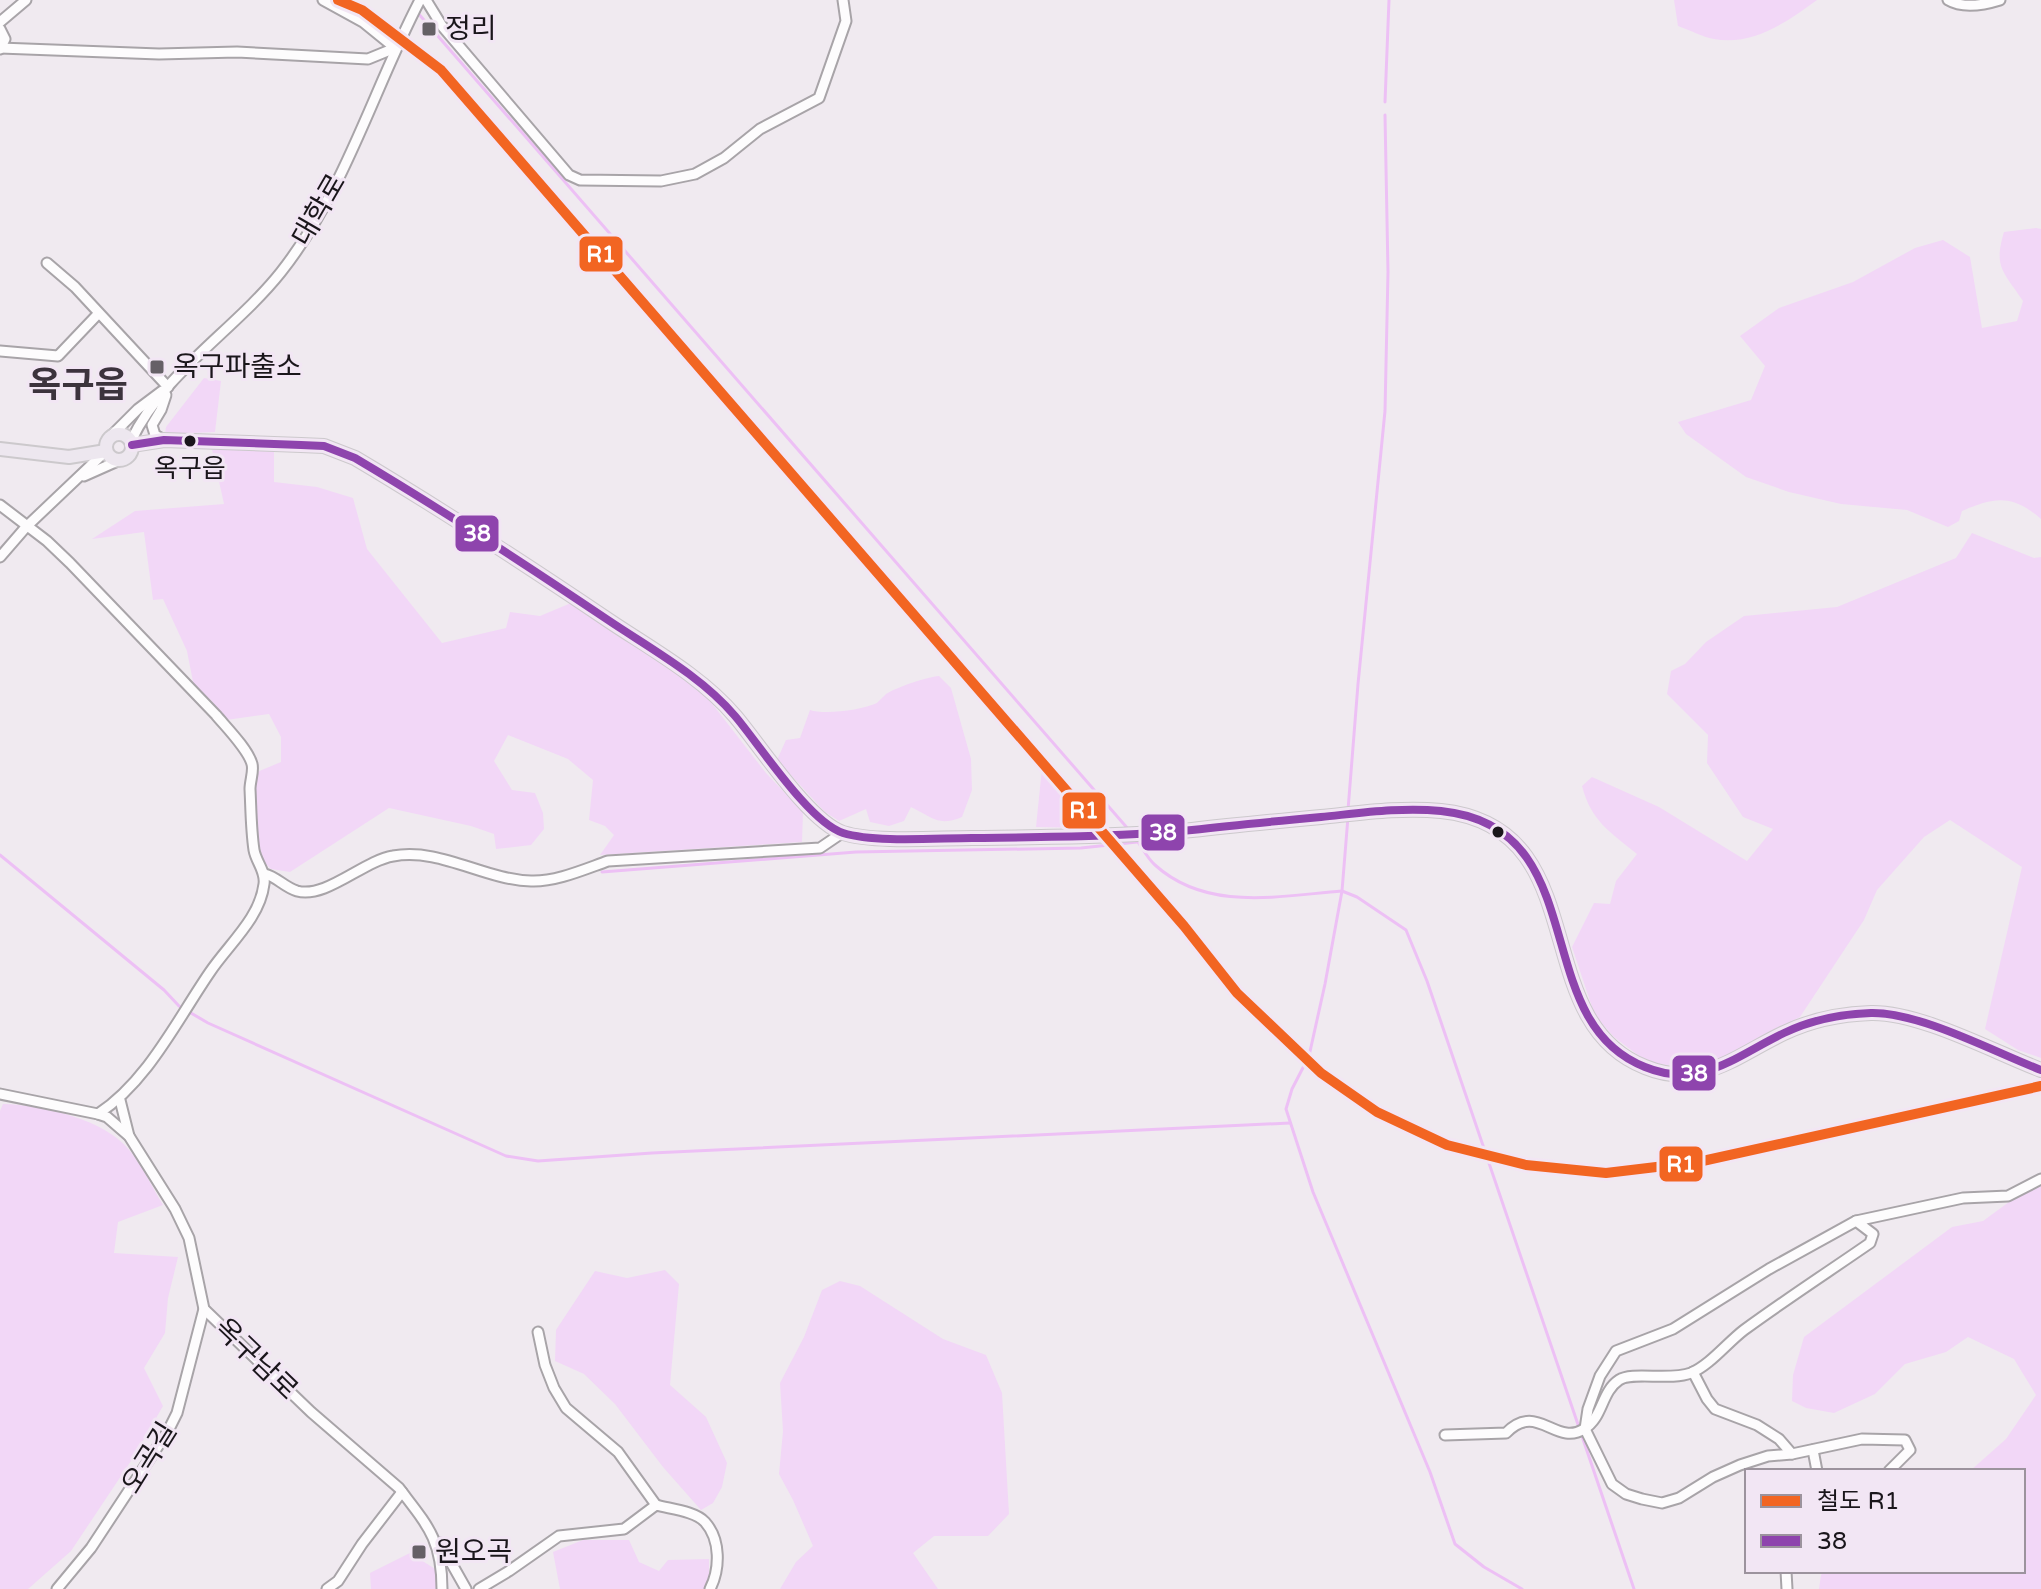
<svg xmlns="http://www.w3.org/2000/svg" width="2041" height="1589" font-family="'Varela Round','Noto Sans KR',sans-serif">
  <rect width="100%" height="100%" fill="#f0eaf0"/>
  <!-- green -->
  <g fill="#f2d7f7">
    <path d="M1674,0H1817C1787,22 1753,46 1714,39C1702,37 1690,30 1678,26Z"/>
    <path d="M2036,228L2041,229V519C2012,494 1995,497 1962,511L1959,521L1948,527L1907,510L1841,504L1789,492L1746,477L1686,434L1678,422L1751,400L1765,366L1740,336L1779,308L1853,282L1915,248L1943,240L1970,257L1982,328L2017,321L2023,301C2004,272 1993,268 2004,232Z"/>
    <polygon points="204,378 221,381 215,432 165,434 166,427"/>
    <polygon points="211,445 274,450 274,482 317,487 353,498 367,549 442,643 506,628 510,612 540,616 571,603 703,692 766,773 803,812 802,842 600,855 614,835 605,826 589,820 593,780 568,759 508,735 494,761 512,790 535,793 543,813 544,829 531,845 496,849 494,834 471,826 389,808 290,872 271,869 259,857 254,785 257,772 281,762 281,737 269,714 226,720 211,700 194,687 187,651 163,599 153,600 144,532 92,539 135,511 224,504"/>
    <path d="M1972,533L2034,558L2041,557V1058L2018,1050L1985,1029L2022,867L1950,820L1924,837L1877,890L1864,920L1800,1017L1712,1063L1685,1068L1647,1062L1614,1037L1595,1016L1572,947L1594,903L1610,904L1616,881L1637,854C1610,832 1591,821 1582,786L1592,777L1659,807L1747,861L1773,829L1743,817L1707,763L1708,735L1667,694L1671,671L1685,664L1706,642L1744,616L1837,607L1956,558Z"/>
    <path d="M939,676L951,688L971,759L972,790L962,817C938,827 932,817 911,807L904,821L889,826L870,822L866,809L839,821L825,812L777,760L786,740L800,738L810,710C825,715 862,710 877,703C878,702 885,695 886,694C897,687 927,677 939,676Z"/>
    <polygon points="1042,768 1092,828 1036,827"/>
    <path d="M3,1104C42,1105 105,1119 130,1151C143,1167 152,1187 163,1205L118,1222L114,1253L178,1257L168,1298L165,1333L144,1368L163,1406L133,1458L71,1551L28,1589H0V1111Z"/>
    <polygon points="2041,1186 2041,1589 1819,1589 1821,1575 1824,1571 2023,1571 2023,1471 1970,1471 2006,1439 2036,1395 2014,1359 1968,1337 1946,1352 1905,1364 1875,1394 1834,1413 1806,1408 1792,1401 1793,1375 1804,1337 1952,1227 1983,1221 2024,1191"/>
    <polygon points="665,1270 679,1284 670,1385 706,1417 727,1463 722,1487 713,1503 701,1510 663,1467 615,1404 584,1374 555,1361 556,1330 595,1271 627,1278"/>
    <polygon points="840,1281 860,1286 943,1339 986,1355 1002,1393 1009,1514 988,1536 934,1536 913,1553 938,1589 780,1589 796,1562 813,1546 793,1500 779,1474 783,1431 780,1383 804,1337 822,1290"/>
    <polygon points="583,1540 629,1540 639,1562 659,1571 668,1560 709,1559 709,1577 705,1589 560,1589 553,1552"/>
    <polygon points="410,1553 443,1574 447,1589 371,1589 370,1573"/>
  </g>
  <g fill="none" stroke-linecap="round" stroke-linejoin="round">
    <!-- stream -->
    <g stroke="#edc0f5" stroke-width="3">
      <polyline points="417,12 1129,830"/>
      <polyline points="1385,102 1389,0"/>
      <polyline points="1348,810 1358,684 1385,411 1388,272 1385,115"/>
      <polyline points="1348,817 1342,891 1325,984 1309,1056 1292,1089 1286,1109 1313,1192 1430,1472 1455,1544 1484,1567 1522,1589"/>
      <path d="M1136,839C1142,847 1147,858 1155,865C1207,912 1278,896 1342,891L1357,897L1406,930L1427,981L1634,1589"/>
      <polyline points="0,855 164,990 179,1006 208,1023 506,1156 538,1161 652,1153 1290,1123"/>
      <polyline points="602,872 856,852 1081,848 1137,842"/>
    </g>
    <!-- minor casing -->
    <g stroke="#a8a4a8" stroke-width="13">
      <g id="minor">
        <polyline points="323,0 363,22 395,48"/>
        <polyline points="426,0 442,26 569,175 580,180 661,181 695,174 724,158 760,129 819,98 846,21 843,0"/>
        <path d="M1948,0C1963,9 1984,5 2000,0"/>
        <polyline points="0,22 26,0"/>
        <polyline points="0,29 5,39 0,49"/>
        <polyline points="0,48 159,54 237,52 368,59 395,48"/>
        <polyline points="47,263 75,287 168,387"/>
        <polyline points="0,351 58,356 98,314"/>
        <polyline points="112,435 138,409 162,391"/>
        <polyline points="164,440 155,435 152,425 161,410 166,395"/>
        <path d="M131,441C163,373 235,330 281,272C345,191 373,90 420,0"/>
        <polyline points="84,476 120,460"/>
        <path d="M0,505L47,541L70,563L216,715C226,727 248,749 252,764C254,771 250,781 250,789C251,809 251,830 254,850C256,862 266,871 264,884C260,918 229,944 210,972C177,1020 148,1081 98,1114"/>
        <polyline points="0,557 26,527 106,451"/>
        <path d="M265,874C277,877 284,887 297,891C326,899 363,861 393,856C439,847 485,880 531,881C556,882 585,869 608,861L820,848L842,833"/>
        <path d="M0,1094L98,1114L107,1117L129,1136L175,1209L189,1238L204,1309L311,1412L399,1488C427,1525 442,1539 442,1589"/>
        <polyline points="120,1100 129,1136"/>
        <polyline points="538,1332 545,1365 554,1388 566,1408 618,1452 656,1505"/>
        <polyline points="1693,1372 1707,1399 1715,1409 1757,1425 1779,1439 1792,1454 1862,1439 1905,1440 1910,1450 1889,1471"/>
        <path d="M1445,1435L1506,1433C1537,1401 1556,1447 1584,1429C1603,1418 1601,1392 1619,1380C1632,1371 1670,1381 1691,1373C1710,1365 1727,1343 1744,1330C1785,1300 1828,1272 1870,1243L1873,1234L1856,1221L1963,1198L2008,1196L2041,1179"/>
        <polyline points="1813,1450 1817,1471"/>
        <polyline points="1792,1454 1768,1456 1740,1465 1713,1477 1679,1498 1662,1503 1642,1499 1626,1494 1612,1484 1585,1429 1588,1409 1600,1376 1616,1351 1673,1329 1769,1269 1856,1221"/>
        <polyline points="440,1543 466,1589"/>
        <polyline points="1786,1571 1787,1589"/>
        <polyline points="57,1589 91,1548 168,1431 177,1413 204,1309"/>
        <polyline points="327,1589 338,1581 362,1544 402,1492"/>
        <path d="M479,1589L509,1571L559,1536L624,1529L656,1505C670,1509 695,1511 705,1522C721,1540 720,1569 710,1589"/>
      </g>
    </g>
    <!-- major casing -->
    <g stroke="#ccc9cc" stroke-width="16">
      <g id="major">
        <circle cx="119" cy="447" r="13"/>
        <path d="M132,445L164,440L301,445L324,446L355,458C441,509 525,564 608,620C651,649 701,676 735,716C759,744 809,822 843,833C875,843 937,838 972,838C1046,837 1119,837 1192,830C1235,825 1278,821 1321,817C1361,813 1401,807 1441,811C1597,827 1525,1020 1645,1067C1701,1090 1737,1055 1784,1033C1811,1020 1841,1014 1871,1013C1920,1012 1994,1052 2041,1070"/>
        <polyline points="0,449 69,457 106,451"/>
      </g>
    </g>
    <!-- minor -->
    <use href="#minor" stroke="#fdfcfd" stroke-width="9"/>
    <!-- major -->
    <use href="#major" stroke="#ede7ef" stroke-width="12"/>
    <!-- bus-1 casing -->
    <g stroke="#f2e6f4" stroke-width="14">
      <path id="bus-1" d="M132,445L164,440L301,445L324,446L355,458C441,509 525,564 608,620C651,649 701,676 735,716C759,744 809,822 843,833C875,843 937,838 972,838C1046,837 1119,837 1192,830C1235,825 1278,821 1321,817C1361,813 1401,807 1441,811C1597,827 1525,1020 1645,1067C1701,1090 1737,1055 1784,1033C1811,1020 1841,1014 1871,1013C1920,1012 1994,1052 2041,1070"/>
    </g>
    <!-- bus-1 -->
    <use href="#bus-1" stroke="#8e44ad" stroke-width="8"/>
    <!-- rail-1 casing -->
    <g stroke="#f2e6f4" stroke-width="16">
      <polyline id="rail-1" points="338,0 362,10 441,70 1184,926 1237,993 1321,1073 1377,1112 1447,1145 1526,1165 1606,1173 1698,1162 2041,1086"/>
    </g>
    <!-- rail-1 -->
    <use href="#rail-1" stroke="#f26522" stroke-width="10"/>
  </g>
  <!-- markers -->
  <g fill="#656066" stroke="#f2e6f4" stroke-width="3">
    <rect x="421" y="21" width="16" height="16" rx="4"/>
    <rect x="149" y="359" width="16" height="16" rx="4"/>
    <rect x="411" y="1544" width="16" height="16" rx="4"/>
  </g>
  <g fill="#1a161b" stroke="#f2e6f4" stroke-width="3">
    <circle cx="190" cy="441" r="7"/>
    <circle cx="1498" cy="832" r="7"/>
  </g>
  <g text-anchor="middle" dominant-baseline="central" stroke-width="6" stroke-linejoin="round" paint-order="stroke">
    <!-- bus labels -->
    <g font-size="26" fill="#1a161b" stroke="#f2e6f4">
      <text x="190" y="468">옥구읍</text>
    </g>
    <!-- poi labels -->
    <g font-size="28" fill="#1a161b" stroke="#f2e6f4" text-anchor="start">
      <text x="445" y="29">정리</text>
      <text x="173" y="367">옥구파출소</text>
      <text x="435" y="1552">원오곡</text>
    </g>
    <!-- street labels -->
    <g font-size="28" fill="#1a161b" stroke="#f2e6f4">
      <text transform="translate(319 210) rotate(-60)">대학로</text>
      <text transform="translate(256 1359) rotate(44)">옥구남로</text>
      <text transform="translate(149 1458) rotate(-58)">오곡길</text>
    </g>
    <!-- district labels -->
    <g font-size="36" font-weight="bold" fill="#3c333d" stroke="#f2e6f4">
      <text x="78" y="385">옥구읍</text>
    </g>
  </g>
  <g stroke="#f2e6f4" stroke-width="3">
    <rect x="578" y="235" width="46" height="38" rx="8" fill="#f26522"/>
    <rect x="454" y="514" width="46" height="39" rx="8" fill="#8e44ad"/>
    <rect x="1061" y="791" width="46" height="39" rx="8" fill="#f26522"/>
    <rect x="1140" y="813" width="46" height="39" rx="8" fill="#8e44ad"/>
    <rect x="1671" y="1054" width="46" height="38" rx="8" fill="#8e44ad"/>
    <rect x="1658" y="1145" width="46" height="38" rx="8" fill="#f26522"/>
  </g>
  <g font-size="22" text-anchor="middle" font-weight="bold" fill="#fff">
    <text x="601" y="262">R1</text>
    <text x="477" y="541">38</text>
    <text x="1084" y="818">R1</text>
    <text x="1163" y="840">38</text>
    <text x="1694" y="1081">38</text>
    <text x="1681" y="1172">R1</text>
  </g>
  <!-- legend -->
  <rect x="1745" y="1469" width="280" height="104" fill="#f2e6f4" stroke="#9c939d" stroke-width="2"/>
  <rect x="1761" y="1495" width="40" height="12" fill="#f26522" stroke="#9c939d" stroke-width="2"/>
  <text x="1817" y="1509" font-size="24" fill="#1a161b">철도 R1</text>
  <rect x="1761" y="1535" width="40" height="12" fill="#8e44ad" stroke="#9c939d" stroke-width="2"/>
  <text x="1817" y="1549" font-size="24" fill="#1a161b">38</text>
</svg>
